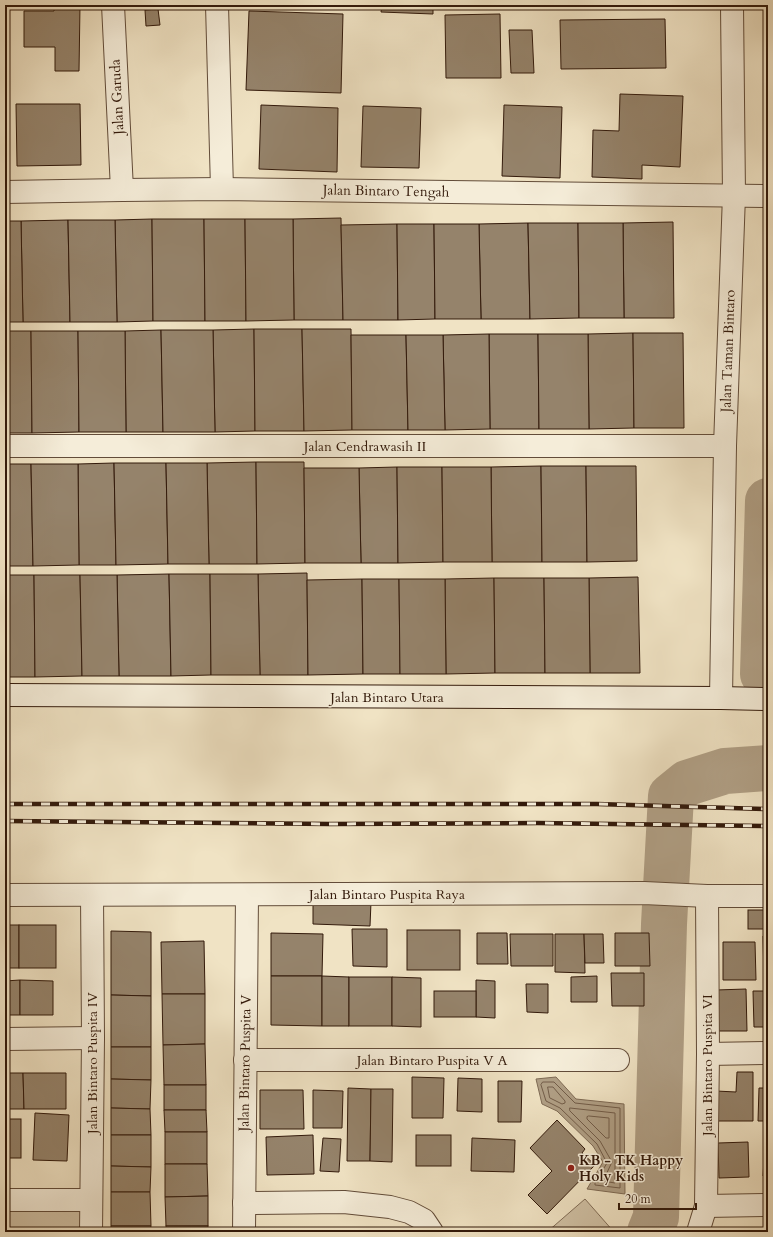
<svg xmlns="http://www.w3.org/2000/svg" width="773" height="1237" font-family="Cardo,serif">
  <rect width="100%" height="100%" fill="#f0e3c4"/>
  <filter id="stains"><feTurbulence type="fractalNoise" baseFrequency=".005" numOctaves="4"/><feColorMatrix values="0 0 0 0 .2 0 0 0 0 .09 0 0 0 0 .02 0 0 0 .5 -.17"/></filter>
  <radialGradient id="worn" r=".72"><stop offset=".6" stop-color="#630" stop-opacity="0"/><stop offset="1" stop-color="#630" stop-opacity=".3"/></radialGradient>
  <!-- green -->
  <g fill="#d0c1a5" stroke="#826e58">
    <polygon points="585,1199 614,1232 547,1232"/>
    <rect x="5" y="1200" width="86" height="32"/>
  </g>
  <!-- water -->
  <polygon fill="#b09f85" stroke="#7e6a54" points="556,1077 576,1099 624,1104 625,1194 587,1189 603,1162 593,1146 557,1111 542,1104 536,1079"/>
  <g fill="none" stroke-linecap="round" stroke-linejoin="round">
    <!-- shore -->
    <g stroke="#725c48" stroke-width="1">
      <polygon points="543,1082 554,1082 575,1103 620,1108 620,1188 595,1185 595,1183 607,1163 597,1144 560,1108 546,1101 541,1085"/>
      <polygon points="548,1087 553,1087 565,1101 565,1103 562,1104 550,1098"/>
      <polygon points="570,1108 615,1113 615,1183 603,1181 612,1162 600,1141 570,1111"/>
      <polygon points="589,1116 609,1118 609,1138 606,1138 587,1119 587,1117"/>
    </g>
    <!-- river -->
    <g stroke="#b09f85" stroke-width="46">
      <polyline points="763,674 768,501"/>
      <polyline points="650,1232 656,1217 664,924 671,796 687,783 725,771 768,768"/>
    </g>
  </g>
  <!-- building -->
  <g fill="#95836b" stroke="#331a0b">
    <polygon points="54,5 80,5 79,71 55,71 55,47 24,47 24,11 54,11"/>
    <polygon points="382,5 433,5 433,14 381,12"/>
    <polygon points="158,9 160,25 146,26 145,10"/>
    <polygon points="249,11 343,14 341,93 246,90"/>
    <polygon points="500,14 501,78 446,78 445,15"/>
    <polygon points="665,19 666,68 561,69 560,20"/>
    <polygon points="509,30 532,30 534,73 511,73"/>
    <polygon points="620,94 683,96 680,167 642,165 642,179 592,177 593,130 619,131"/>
    <polygon points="16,104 80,104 81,165 17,166"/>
    <polygon points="261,105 338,108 337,172 259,169"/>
    <polygon points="504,105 562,107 560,178 502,176"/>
    <polygon points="363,106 421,108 419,168 361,167"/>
    <polygon points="341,218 343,320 294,320 293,219"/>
    <polygon points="152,219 153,321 117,322 115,220"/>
    <polygon points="152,219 204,219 205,321 153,321"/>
    <polygon points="204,219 245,219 246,321 205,321"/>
    <polygon points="245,219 293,219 294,320 246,321"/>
    <polygon points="68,220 70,322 23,322 21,221"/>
    <polygon points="68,220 115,220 117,322 70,322"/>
    <polygon points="5,221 21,221 23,322 5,322"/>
    <polygon points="673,222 674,318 624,318 623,223"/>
    <polygon points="528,223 530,319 481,319 479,224"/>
    <polygon points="528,223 578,223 579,318 530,319"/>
    <polygon points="578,223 623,223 624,318 579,318"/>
    <polygon points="397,224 398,320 343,320 341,225"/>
    <polygon points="397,224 434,224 435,319 398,320"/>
    <polygon points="434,224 479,224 481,319 435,319"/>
    <polygon points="254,329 255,431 215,432 213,330"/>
    <polygon points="254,329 302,329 304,431 255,431"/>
    <polygon points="302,329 351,329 352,430 304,431"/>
    <polygon points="161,330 163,432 126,432 125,331"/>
    <polygon points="161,330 213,330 215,432 163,432"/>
    <polygon points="5,331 31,331 32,433 5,433"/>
    <polygon points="31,331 78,331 79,432 32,433"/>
    <polygon points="78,331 125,331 126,432 79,432"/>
    <polygon points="633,333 634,428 589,429 588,334"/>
    <polygon points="633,333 683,333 684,428 634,428"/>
    <polygon points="489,334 538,334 539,429 490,429"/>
    <polygon points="489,334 490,429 445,430 443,335"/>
    <polygon points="538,334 588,334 589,429 539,429"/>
    <polygon points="351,335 406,335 408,430 352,430"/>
    <polygon points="406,335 443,335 445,430 408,430"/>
    <polygon points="256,462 257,564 209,564 207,463"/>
    <polygon points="256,462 304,462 305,563 257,564"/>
    <polygon points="114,463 116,565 79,565 78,464"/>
    <polygon points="114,463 166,463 168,564 116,565"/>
    <polygon points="166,463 207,463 209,564 168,564"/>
    <polygon points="5,464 31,464 33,566 5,566"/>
    <polygon points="31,464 78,464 79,565 33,566"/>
    <polygon points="541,466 542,562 492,562 491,467"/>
    <polygon points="541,466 586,466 587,562 542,562"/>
    <polygon points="586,466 636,466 637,561 587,562"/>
    <polygon points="397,467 398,563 361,563 359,468"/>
    <polygon points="397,467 442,467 443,562 398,563"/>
    <polygon points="442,467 491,467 492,562 443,562"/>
    <polygon points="304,468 359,468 361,563 305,563"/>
    <polygon points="307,573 308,675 260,675 258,574"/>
    <polygon points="169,574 171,676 119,676 117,575"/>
    <polygon points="169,574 210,574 211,675 171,676"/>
    <polygon points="210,574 258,574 260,675 211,675"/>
    <polygon points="5,575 34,575 35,677 5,677"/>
    <polygon points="34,575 80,575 82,676 35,677"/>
    <polygon points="80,575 117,575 119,676 82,676"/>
    <polygon points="638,577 640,673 590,673 589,578"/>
    <polygon points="494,578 495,673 446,674 445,579"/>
    <polygon points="494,578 544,578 545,673 495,673"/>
    <polygon points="544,578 589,578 590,673 545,673"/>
    <polygon points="362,579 363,674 308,675 307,580"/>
    <polygon points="362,579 399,579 400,674 363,674"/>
    <polygon points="399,579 445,579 446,674 400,674"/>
    <polygon points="313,900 371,902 370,926 313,924"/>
    <rect x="748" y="910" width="20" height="19"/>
    <rect x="5" y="925" width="14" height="43"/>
    <rect x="19" y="925" width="37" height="43"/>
    <polygon points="352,929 387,929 387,967 353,966"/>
    <rect x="407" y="930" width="53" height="40"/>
    <polygon points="111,931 151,932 151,996 111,995"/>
    <polygon points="271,933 323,934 322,976 271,976"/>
    <polygon points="477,933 507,933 508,964 477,964"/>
    <polygon points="615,933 649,933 650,966 615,966"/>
    <polygon points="510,934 553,934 553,966 511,966"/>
    <polygon points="555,934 584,934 585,973 555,972"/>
    <polygon points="584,934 603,934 604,963 585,963"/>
    <polygon points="763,936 768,936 768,977 764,977"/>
    <polygon points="204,941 205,994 162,994 161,942"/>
    <polygon points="723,942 755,942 756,980 723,980"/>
    <polygon points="611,973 644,973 644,1006 612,1006"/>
    <polygon points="271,976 322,976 322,1026 271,1025"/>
    <polygon points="322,976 349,977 349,1026 322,1026"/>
    <polygon points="597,976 597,1002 571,1002 571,977"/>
    <rect x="349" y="977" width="43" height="49"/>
    <polygon points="392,977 421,978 421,1027 392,1026"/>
    <polygon points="20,980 20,1015 5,1015 5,981"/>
    <polygon points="20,980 53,981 53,1015 20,1015"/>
    <polygon points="476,980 495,981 495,1018 476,1017"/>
    <polygon points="526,984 548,984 548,1013 527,1012"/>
    <polygon points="746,989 747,1031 717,1031 716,990"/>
    <rect x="434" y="991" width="42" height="26"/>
    <polygon points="753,991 768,991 768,1027 754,1027"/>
    <polygon points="162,994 205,994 205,1044 163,1045"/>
    <polygon points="111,995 151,996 151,1047 111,1047"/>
    <polygon points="205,1044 206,1085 164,1085 163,1045"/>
    <polygon points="111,1047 151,1047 151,1080 111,1079"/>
    <polygon points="737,1072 753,1072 753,1121 715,1121 716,1091 736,1092"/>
    <polygon points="5,1073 23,1073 24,1109 5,1109"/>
    <polygon points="23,1073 66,1073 66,1109 24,1109"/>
    <polygon points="412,1077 444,1078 443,1118 412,1118"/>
    <polygon points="458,1078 482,1079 482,1112 457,1111"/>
    <polygon points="111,1079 151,1080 150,1109 111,1108"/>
    <polygon points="498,1081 522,1081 521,1122 498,1122"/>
    <rect x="164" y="1085" width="42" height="25"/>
    <polygon points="348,1088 371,1089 370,1161 347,1161"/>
    <polygon points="759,1088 768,1088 768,1121 758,1121"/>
    <polygon points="371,1089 393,1089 392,1162 370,1161"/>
    <polygon points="260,1090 303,1090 304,1129 260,1129"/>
    <polygon points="313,1090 343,1091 342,1128 313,1128"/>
    <polygon points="111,1108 150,1109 151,1135 111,1135"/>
    <polygon points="164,1110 206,1110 207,1132 165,1132"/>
    <polygon points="35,1113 69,1115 67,1161 33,1160"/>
    <rect x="5" y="1119" width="16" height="39"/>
    <polygon points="557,1120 585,1149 582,1153 595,1165 547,1214 528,1195 552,1171 530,1148"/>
    <rect x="165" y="1132" width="42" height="32"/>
    <polygon points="111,1135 151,1135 151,1167 111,1166"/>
    <polygon points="313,1135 314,1174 267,1175 266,1137"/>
    <rect x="416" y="1135" width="35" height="31"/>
    <polygon points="323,1138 341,1139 339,1172 320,1171"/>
    <polygon points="472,1138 515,1140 514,1172 471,1171"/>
    <polygon points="748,1142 749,1177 719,1178 718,1143"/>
    <polygon points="765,1144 768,1145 768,1177 763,1176"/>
    <polygon points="165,1164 207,1164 208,1196 165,1197"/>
    <polygon points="111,1166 151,1167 150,1192 111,1192"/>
    <polygon points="111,1192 150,1192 151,1226 111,1226"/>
    <polygon points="208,1196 208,1226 166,1226 165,1197"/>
    <polygon points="111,1226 151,1226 150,1232 111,1232"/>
    <rect x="166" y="1226" width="42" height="6"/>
  </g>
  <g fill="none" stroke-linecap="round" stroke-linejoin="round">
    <!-- street casing -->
    <g stroke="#624c39" stroke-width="24">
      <g id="street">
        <polyline points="113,5 122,190"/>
        <polyline points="217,5 222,189"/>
        <polyline points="5,192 122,190 222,189 768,196"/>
        <polyline points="5,446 725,446"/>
        <polyline points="721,698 725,446 734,195 732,5"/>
        <polyline points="5,895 644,893 707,896 768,896"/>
        <polyline points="5,1039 93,1038"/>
        <polyline points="708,1054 768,1053"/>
        <polyline points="245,1060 618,1060"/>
        <polyline points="5,1200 91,1200"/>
        <polyline points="244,1203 344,1202 390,1207 409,1212 424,1220 432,1232"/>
        <polyline points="706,1206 768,1205"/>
        <polyline points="91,1232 93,1038 92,895"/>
        <polyline points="244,1232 247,895"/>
        <polyline points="698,1232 706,1206 708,1054 707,896"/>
      </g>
    </g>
    <!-- secondary casing -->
    <g stroke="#331a0b" stroke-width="24">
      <polyline id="secondary" points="5,695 721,698 768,699"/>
    </g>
    <!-- street -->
    <use href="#street" stroke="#f5edd9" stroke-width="22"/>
    <!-- secondary -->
    <use href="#secondary" stroke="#f5edd9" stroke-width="22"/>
    <!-- rail casing -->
    <g stroke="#331a0b" stroke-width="4.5">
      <g id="rail">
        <polyline points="5,804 597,804 768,809"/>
        <polyline points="5,821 330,824 537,823 768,826"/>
      </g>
    </g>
    <!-- rail -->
    <use href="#rail" stroke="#f5edd9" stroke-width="3" stroke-dasharray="9" stroke-linecap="butt"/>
  </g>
  <!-- markers -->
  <circle fill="#8f2418" stroke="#f5edd9" stroke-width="1.5" cx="571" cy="1168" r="4"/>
  <g text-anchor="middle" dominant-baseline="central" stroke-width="3" stroke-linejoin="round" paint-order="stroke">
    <!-- street labels -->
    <g font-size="14" fill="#331a0b" stroke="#f5edd9">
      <text transform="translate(117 97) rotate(-93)">Jalan Garuda</text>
      <text transform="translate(386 191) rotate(1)">Jalan Bintaro Tengah</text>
      <text transform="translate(728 351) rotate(-88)">Jalan Taman Bintaro</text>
      <text x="365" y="446">Jalan Cendrawasih II</text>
      <text x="387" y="697">Jalan Bintaro Utara</text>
      <text x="387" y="894">Jalan Bintaro Puspita Raya</text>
      <text x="432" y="1060">Jalan Bintaro Puspita V A</text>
      <text transform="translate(92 1063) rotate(-90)">Jalan Bintaro Puspita IV</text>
      <text transform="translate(245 1063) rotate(-89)">Jalan Bintaro Puspita V</text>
      <text transform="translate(707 1065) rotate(-90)">Jalan Bintaro Puspita VI</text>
    </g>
    <!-- poi labels -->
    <g font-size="14" font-weight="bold" fill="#331a0b" stroke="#f5edd9" text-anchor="start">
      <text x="579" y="1160">KB - TK Happy<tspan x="579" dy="16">Holy Kids</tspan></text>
    </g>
  </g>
  <!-- margin -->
  <rect width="773" height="1237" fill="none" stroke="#f0e3c4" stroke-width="20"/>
  <rect x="6" y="6" width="761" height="1225" fill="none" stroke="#331a0b" stroke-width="2"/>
  <rect x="10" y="10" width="753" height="1217" fill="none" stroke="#331a0b"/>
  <!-- scale -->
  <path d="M619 1203v6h77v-6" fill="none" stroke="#331a0b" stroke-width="2"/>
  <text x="625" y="1203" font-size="12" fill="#331a0b" stroke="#f5edd9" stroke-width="3" paint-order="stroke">20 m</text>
  <rect width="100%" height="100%" filter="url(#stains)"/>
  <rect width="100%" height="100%" fill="url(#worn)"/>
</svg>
